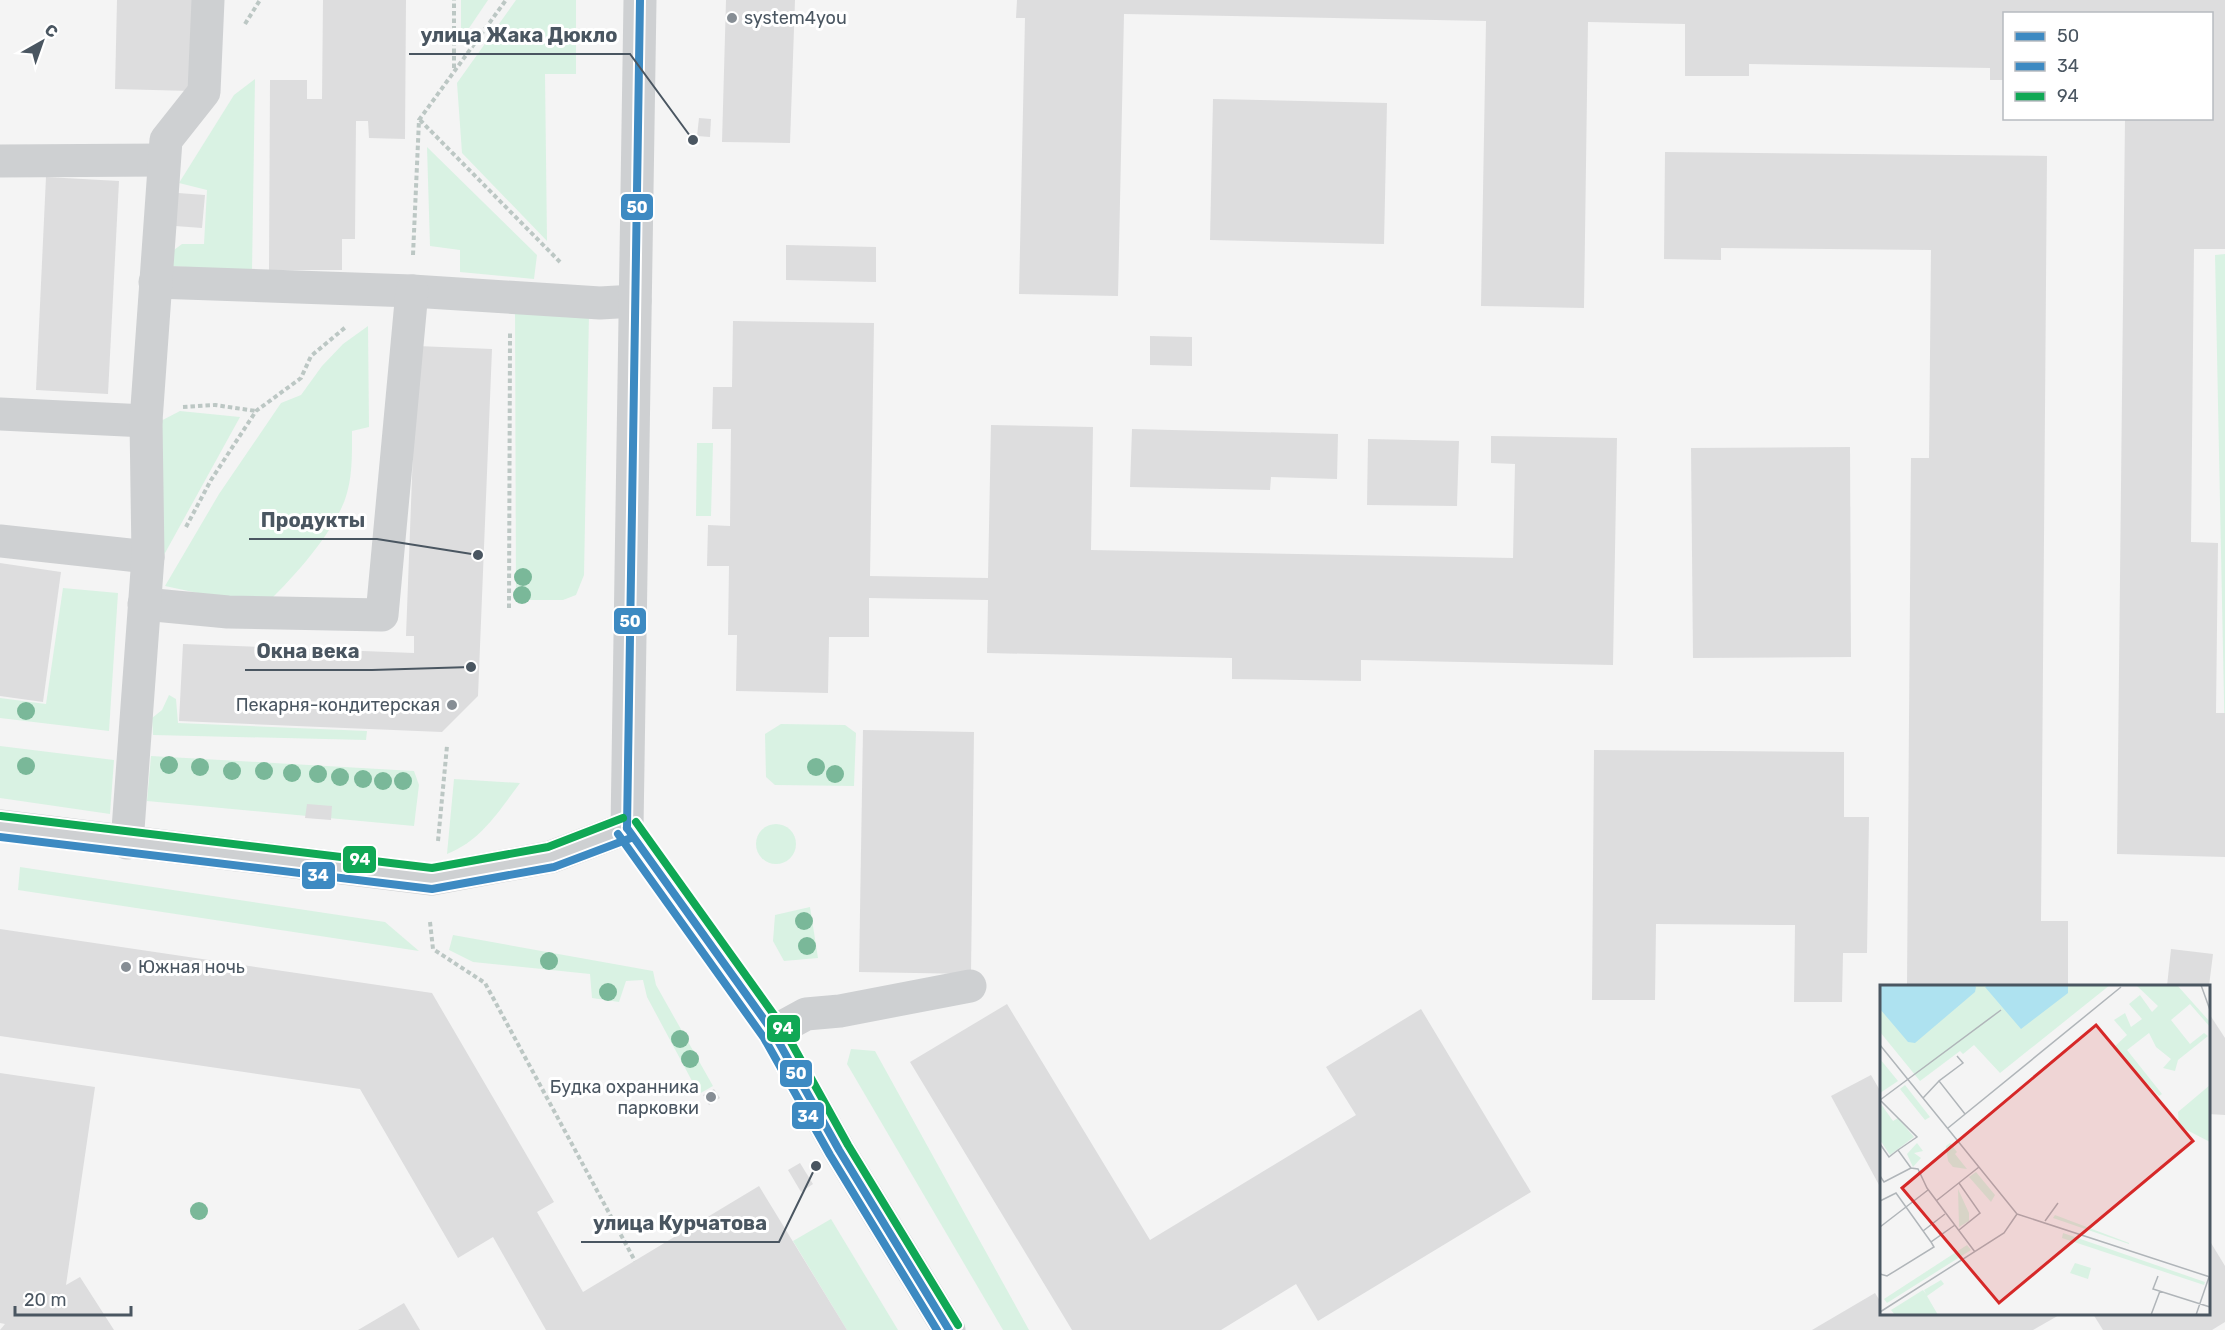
<svg xmlns="http://www.w3.org/2000/svg" width="2225" height="1330" font-family="Rubik,sans-serif">
  <rect width="100%" height="100%" fill="#f4f4f4"/>
  <!-- green -->
  <g fill="#d9f2e3">
    <polygon points="461,0 488,0 461,40"/>
    <polygon points="516,0 576,0 576,74 545,74 547,241 462,153 457,83"/>
    <polygon points="255,79 252,271 170,266 174,250 182,244 204,244 207,190 179,183 234,95"/>
    <polygon points="427,147 537,255 534,279 460,272 460,250 430,246"/>
    <polygon points="2225,254 2225,750 2215,255"/>
    <polygon points="515,308 589,314 584,575 576,595 563,600 516,600"/>
    <path d="M368,326L369,427L352,431C352,457 353,485 341,509C324,544 290,581 263,607L165,586L219,494L281,403L301,395L322,366L343,344Z"/>
    <polygon points="180,411 240,417 154,573 153,425"/>
    <polygon points="697,443 713,443 711,516 696,516"/>
    <polygon points="63,588 118,593 109,731 0,718 0,698 46,704"/>
    <polygon points="169,695 176,699 178,723 367,731 366,740 153,735 152,718 162,710"/>
    <polygon points="781,724 845,725 856,733 854,786 775,785 766,777 765,734"/>
    <polygon points="0,746 114,760 110,814 0,798"/>
    <polygon points="151,756 414,771 419,785 414,826 147,801"/>
    <path d="M454,779L520,783C499,811 481,841 447,854Z"/>
    <circle cx="776" cy="844" r="20"/>
    <polygon points="20,867 385,922 419,951 18,890"/>
    <polygon points="810,907 818,958 784,961 773,941 775,915"/>
    <polygon points="453,935 653,971 656,985 713,1086 699,1094 647,997 643,980 626,981 619,1002 592,998 590,974 473,962 449,950"/>
    <polygon points="851,1049 875,1051 1029,1330 1003,1330 847,1064"/>
    <polygon points="831,1219 898,1330 847,1330 793,1241"/>
  </g>
  <!-- building -->
  <g fill="#ddddde">
    <polygon points="117,0 193,0 191,91 115,89"/>
    <polygon points="323,0 406,0 405,139 369,138 368,121 356,121 355,239 342,239 342,270 269,270 270,80 307,80 307,99 322,99"/>
    <polygon points="726,0 795,0 790,143 722,142"/>
    <polygon points="1017,0 2225,0 2225,249 2194,249 2191,542 2218,543 2216,713 2225,713 2225,857 2117,854 2125,118 2212,118 2212,14 2004,14 2004,80 1990,80 1990,68 1749,64 1749,76 1685,76 1685,24 1588,22 1584,308 1481,306 1486,21 1124,14 1118,296 1019,294 1025,18 1016,18"/>
    <polygon points="1213,99 1387,103 1384,244 1210,240"/>
    <polygon points="699,118 711,119 710,137 697,136"/>
    <polygon points="1665,152 2047,156 2041,921 2068,921 2068,986 1907,986 1911,458 1929,458 1931,250 1721,248 1721,260 1664,259"/>
    <polygon points="46,177 119,181 108,394 36,390"/>
    <polygon points="178,193 205,195 202,228 175,226"/>
    <polygon points="786,245 876,247 876,282 786,280"/>
    <polygon points="733,321 874,323 870,576 988,578 991,425 1093,427 1091,550 1513,558 1515,464 1491,463 1491,436 1617,438 1613,665 1361,660 1361,681 1232,679 1232,658 987,653 988,600 869,598 869,637 829,637 828,693 736,691 737,635 728,635 729,566 707,566 708,525 730,526 731,429 712,429 713,387 732,387"/>
    <polygon points="1150,336 1192,337 1192,366 1150,365"/>
    <polygon points="417,346 492,349 478,696 442,732 179,721 183,644 414,653 414,636 406,636"/>
    <polygon points="1132,429 1338,434 1337,479 1271,477 1270,490 1130,487"/>
    <polygon points="1368,439 1459,441 1457,506 1367,505"/>
    <polygon points="1850,447 1851,657 1693,658 1691,448"/>
    <polygon points="0,563 61,572 43,702 0,696"/>
    <polygon points="863,730 974,732 971,974 859,972"/>
    <polygon points="1594,750 1844,752 1844,817 1869,817 1867,953 1843,953 1842,1002 1794,1002 1795,925 1656,924 1655,1000 1592,1000"/>
    <polygon points="307,804 332,806 331,820 305,818"/>
    <polygon points="0,929 432,993 554,1202 537,1212 583,1292 759,1186 847,1330 546,1330 493,1237 458,1258 360,1089 0,1036"/>
    <polygon points="2171,949 2213,954 2209,986 2167,986"/>
    <polygon points="1007,1004 1150,1240 1356,1115 1326,1067 1421,1009 1531,1192 1318,1321 1296,1284 1221,1330 1072,1330 910,1062"/>
    <polygon points="2208,1012 2225,1038 2225,1115 2208,1114"/>
    <polygon points="0,1073 95,1087 66,1285 80,1277 114,1330 0,1330 5,1324 0,1323"/>
    <polygon points="1871,1075 1882,1094 1882,1184 1879,1185 1831,1096"/>
    <polygon points="714,1089 720,1098 709,1105 703,1095"/>
    <polygon points="800,1163 813,1184 801,1192 788,1170"/>
    <polygon points="2208,1238 2225,1266 2225,1322 2212,1330 2103,1330 2093,1314 2208,1314"/>
    <polygon points="1875,1293 1882,1304 1882,1314 2061,1314 2033,1330 1812,1330"/>
    <polygon points="404,1303 420,1330 358,1330"/>
  </g>
  <g fill="none" stroke-linecap="round" stroke-linejoin="round">
    <!-- path -->
    <g stroke="#bcc7c4" stroke-width="4" stroke-dasharray="4.5 3" stroke-linecap="butt">
      <polyline points="245,24 260,0"/>
      <polyline points="454,68 454,0"/>
      <polyline points="420,120 560,262"/>
      <polyline points="413,255 419,120 506,0"/>
      <polyline points="183,407 215,405 256,411"/>
      <polyline points="186,527 211,480 256,411 301,378 311,356 347,326"/>
      <polyline points="509,608 510,333"/>
      <polyline points="438,841 447,746"/>
      <polyline points="430,922 433,949 485,983 635,1261"/>
    </g>
    <!-- minor -->
    <g stroke="#ced0d2" stroke-width="33">
      <polyline points="0,161 164,160"/>
      <polyline points="155,282 412,291 600,303 635,301"/>
      <polyline points="0,414 146,421"/>
      <polyline points="0,541 148,557"/>
      <polyline points="144,604 228,612 382,615 412,291"/>
      <polyline points="0,826 432,879 551,857 627,828"/>
      <polyline points="627,828 640,0"/>
      <polyline points="627,828 773,1032 839,1150 949,1330"/>
      <polyline points="127,843 148,557 146,421 166,140 204,92 208,0"/>
      <polyline points="773,1032 806,1014 840,1011 970,986"/>
    </g>
    <!-- bus-1 casing -->
    <g stroke="#fff" stroke-width="12">
      <g id="bus-1">
        <polyline points="627,828 640,0"/>
        <polyline points="627,828 773,1032 839,1150 949,1330"/>
      </g>
    </g>
    <!-- bus-2 casing -->
    <g stroke="#fff" stroke-width="12">
      <g id="bus-2">
        <polyline points="618,834 764,1038 830,1155 937,1330"/>
        <polyline points="0,837 432,889 554,867 631,838"/>
      </g>
    </g>
    <!-- bus-3 casing -->
    <g stroke="#fff" stroke-width="12">
      <g id="bus-3">
        <polyline points="1,816 432,868 548,847 623,818"/>
        <polyline points="636,822 782,1026 848,1145 958,1325"/>
      </g>
    </g>
    <!-- bus-1 -->
    <use href="#bus-1" stroke="#3d8ac2" stroke-width="8"/>
    <!-- bus-2 -->
    <use href="#bus-2" stroke="#3d8ac2" stroke-width="8"/>
    <!-- bus-3 -->
    <use href="#bus-3" stroke="#10a855" stroke-width="8"/>
  </g>
  <!-- trees -->
  <g fill="#7ab899">
    <circle cx="523" cy="577" r="9"/>
    <circle cx="522" cy="595" r="9"/>
    <circle cx="26" cy="711" r="9"/>
    <circle cx="169" cy="765" r="9"/>
    <circle cx="26" cy="766" r="9"/>
    <circle cx="200" cy="767" r="9"/>
    <circle cx="816" cy="767" r="9"/>
    <circle cx="232" cy="771" r="9"/>
    <circle cx="264" cy="771" r="9"/>
    <circle cx="292" cy="773" r="9"/>
    <circle cx="318" cy="774" r="9"/>
    <circle cx="835" cy="774" r="9"/>
    <circle cx="340" cy="777" r="9"/>
    <circle cx="363" cy="779" r="9"/>
    <circle cx="383" cy="781" r="9"/>
    <circle cx="403" cy="781" r="9"/>
    <circle cx="804" cy="921" r="9"/>
    <circle cx="807" cy="946" r="9"/>
    <circle cx="549" cy="961" r="9"/>
    <circle cx="608" cy="992" r="9"/>
    <circle cx="680" cy="1039" r="9"/>
    <circle cx="690" cy="1059" r="9"/>
    <circle cx="199" cy="1211" r="9"/>
  </g>
  <!-- markers -->
  <g fill="#868d94" stroke="#fff" stroke-width="2">
    <circle cx="732" cy="18" r="6"/>
    <circle cx="452" cy="705" r="6"/>
    <circle cx="126" cy="967" r="6"/>
    <circle cx="711" cy="1097" r="6"/>
  </g>
  <g text-anchor="middle" dominant-baseline="central" stroke-width="6" stroke-linejoin="round" paint-order="stroke">
    <!-- poi labels -->
    <g font-size="18" fill="#4a5661" stroke="#fff" text-anchor="start">
      <text x="744" y="18">system4you</text>
      <text x="440" y="705" text-anchor="end">Пекарня-кондитерская</text>
      <text x="138" y="967">Южная ночь</text>
      <text x="699" y="1087" text-anchor="end">Будка охранника<tspan x="699" dy="21">парковки</tspan></text>
    </g>
  </g>
  <!-- overview -->
  <g transform="translate(1880 985)">
    <rect width="330" height="330" fill="#f4f4f4"/>
    <path d="M0,0L197,1L230,0L120,88L94,60L83,69L80,66L40,96L0,47ZM256,0H297L330,37V42L310,19L291,35L310,59L324,48L328,51L298,75L295,86L283,83L291,74L276,62L269,48L247,65L282,109L279,111L233,63L247,50L234,35L245,28L251,42L262,34L249,19L260,10L272,27L278,21ZM0,74L18,96L0,108ZM25,100L50,132L45,135L20,104ZM330,100V157L299,141L298,127ZM1,119L13,136L18,133L34,152L10,170L0,155ZM37,158L43,166L34,168L41,173L33,182L27,169ZM70,158L77,167L75,169L87,184L73,182L68,176L66,161ZM96,187L115,210L111,217L89,192ZM78,204L89,228V236L79,242ZM175,230L249,258V259L173,233ZM183,248L325,297L324,300L182,253ZM87,260L91,265L7,318L4,314ZM195,278L211,283L208,294L190,288ZM61,295L64,299L47,311L58,330H15L11,325L43,305L46,309L44,305Z" fill="#d9f2e3"/>
    <path d="M0,0H94L96,2L95,7L35,58L28,57L0,24ZM109,0H188V8L141,44L105,2Z" fill="#aee2f0"/>
    <path fill="none" stroke="#b0b5b9" stroke-width="1.5" d="M321,0L330,25M0,60L137,229M77,71L83,78L59,96L85,129M43,113L59,96M0,115L121,25M0,115L37,152L18,165M68,143L241,2M0,159L9,172L18,165L31,183L38,184L47,203L95,267M0,191L4,197L31,183M0,216L16,208L51,257M56,216L99,182M137,229L330,292M165,236L178,218M0,242L48,205M79,245L100,228L79,198M43,246L65,229M0,289L7,291L54,262L51,257L75,240M278,291L273,304L330,322M0,327L124,248L137,229M271,330L280,306M316,330L329,292"/>
    <path fill="#d62828" fill-opacity="0.15" stroke="#d62828" stroke-width="3" d="M216,40L313,156L119,318L22,203Z"/>
    <rect width="330" height="330" fill="none" stroke="#4a5661" stroke-width="3"/>
  </g>
  <!-- callouts -->
  <path fill="none" stroke="#4a5661" stroke-width="2" d="M693 140L630 54H409M478 555L377 539H249M471 667L372 670H245M816 1166L779 1242H581"/>
  <g fill="#4a5661" stroke="#fff" stroke-width="2">
    <circle cx="693" cy="140" r="6"/>
    <circle cx="478" cy="555" r="6"/>
    <circle cx="471" cy="667" r="6"/>
    <circle cx="816" cy="1166" r="6"/>
  </g>
  <g font-size="20" text-anchor="middle" font-weight="bold" fill="#4a5661" stroke="#fff" stroke-width="6" stroke-linejoin="round" paint-order="stroke">
    <text x="519" y="42">улица Жака Дюкло</text>
    <text x="313" y="527">Продукты</text>
    <text x="308" y="658">Окна века</text>
    <text x="680" y="1230">улица Курчатова</text>
  </g>
  <g stroke="#fff" stroke-width="2">
    <rect x="620" y="193" width="34" height="28" rx="6" fill="#3d8ac2"/>
    <rect x="613" y="607" width="34" height="28" rx="6" fill="#3d8ac2"/>
    <rect x="342" y="845" width="35" height="29" rx="6" fill="#10a855"/>
    <rect x="301" y="861" width="35" height="29" rx="6" fill="#3d8ac2"/>
    <rect x="766" y="1014" width="35" height="29" rx="6" fill="#10a855"/>
    <rect x="779" y="1059" width="34" height="29" rx="6" fill="#3d8ac2"/>
    <rect x="791" y="1101" width="34" height="29" rx="6" fill="#3d8ac2"/>
  </g>
  <g font-size="16" text-anchor="middle" font-weight="bold" fill="#fff">
    <text x="637" y="213">50</text>
    <text x="630" y="627">50</text>
    <text x="360" y="865">94</text>
    <text x="318" y="881">34</text>
    <text x="783" y="1034">94</text>
    <text x="796" y="1079">50</text>
    <text x="808" y="1122">34</text>
  </g>
  <!-- legend -->
  <rect x="2003" y="12" width="210" height="108" fill="#ffffff" stroke="#b7bbc0" stroke-width="1.5"/>
  <rect x="2015" y="32" width="30" height="9" fill="#3d8ac2" stroke="#b7bbc0" stroke-width="1.5"/>
  <text x="2057" y="42" font-size="18" fill="#4a5661">50</text>
  <rect x="2015" y="62" width="30" height="9" fill="#3d8ac2" stroke="#b7bbc0" stroke-width="1.5"/>
  <text x="2057" y="72" font-size="18" fill="#4a5661">34</text>
  <rect x="2015" y="92" width="30" height="9" fill="#10a855" stroke="#b7bbc0" stroke-width="1.5"/>
  <text x="2057" y="102" font-size="18" fill="#4a5661">94</text>
  <!-- north arrow -->
  <g transform="translate(42 42) rotate(40)" stroke="#ffffff" stroke-width="4.5" paint-order="stroke">
  <path d="M0-4.5L10 22L0 15L-10 22Z" fill="#4a5661"/>
  <text y="-9" font-size="16" font-weight="bold" text-anchor="middle" fill="#4a5661">С</text>
  </g>
  <!-- scale -->
  <path d="M15 1306v9h116v-9" fill="none" stroke="#4a5661" stroke-width="3"/>
  <text x="24" y="1306" font-size="18" fill="#4a5661" stroke="#ffffff" stroke-width="4.5" paint-order="stroke">20 m</text>
</svg>
